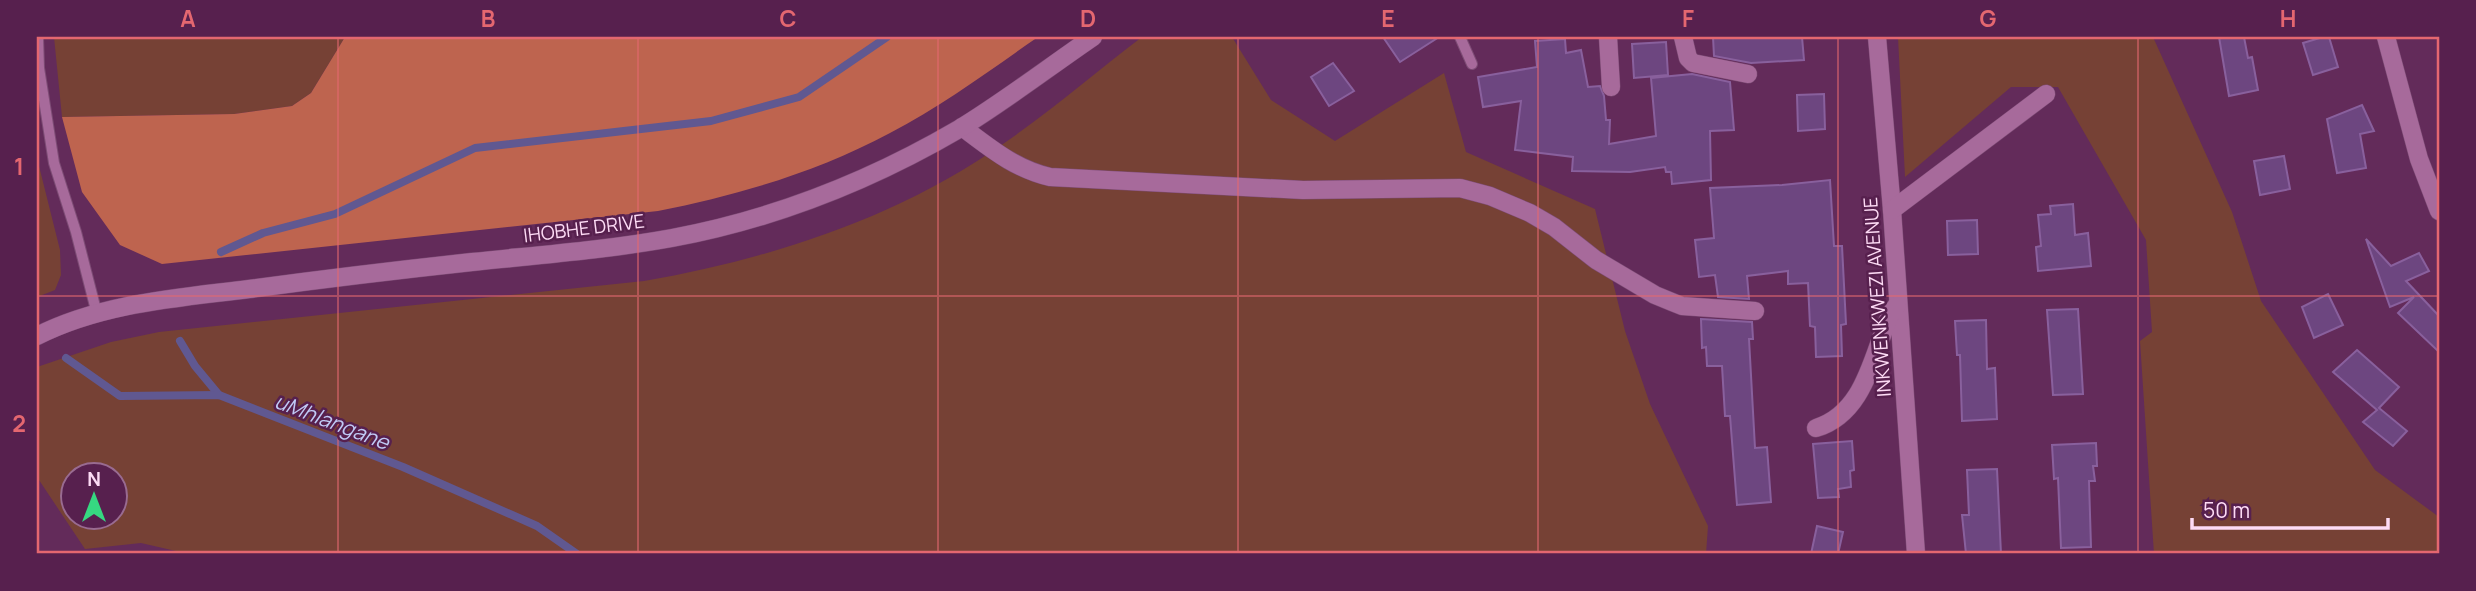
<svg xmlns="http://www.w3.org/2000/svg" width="2476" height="591" font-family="Manrope,sans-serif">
  <rect width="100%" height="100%" fill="#632b5a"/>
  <!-- green -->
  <g fill="#764135" fill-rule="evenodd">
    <polygon points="54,37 345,37 311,93 292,106 234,114 62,117"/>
    <path d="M1142,37H1232L1271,100L1335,141L1444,73L1466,152L1595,209L1625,331L1650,404L1708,526L1706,554H189L141,543L85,549L37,477V367L111,342L159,332L644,281C771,259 897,218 1003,144C1051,111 1096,72 1142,37ZM74,476H116V518H74Z"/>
    <polygon points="1898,37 2153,37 2232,212 2261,301 2375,470 2439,517 2439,554 2154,554 2140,341 2152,332 2146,240 2058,87 2011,87 1905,177"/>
    <polygon points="37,158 60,250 61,275 55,290 37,297"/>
  </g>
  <!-- forest -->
  <path fill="#be644f" d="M345,37H1038C990,70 942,106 890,133C817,172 739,195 658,211L162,264L120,245L82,192L62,117L234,114L292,106L311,93Z"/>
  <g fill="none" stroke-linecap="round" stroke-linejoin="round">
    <!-- stream -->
    <g stroke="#605891" stroke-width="8">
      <polyline points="221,252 263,233 335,214 475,148 711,121 799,97 887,37"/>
      <polyline points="180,341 195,366 219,395"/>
      <polyline points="66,358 120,396 219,395 403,467 537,526 577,554"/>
    </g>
  </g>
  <!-- building -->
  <g fill="#6d4680" stroke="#89609d" stroke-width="2">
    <polygon points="1383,37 1439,37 1400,62"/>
    <polygon points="1713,37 1802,37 1804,60 1751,63 1714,56"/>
    <polygon points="2219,37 2244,37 2248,58 2252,57 2258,90 2229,96"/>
    <polygon points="2323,37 2329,37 2338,67 2313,75 2303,43"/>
    <polygon points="1565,39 1566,53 1581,50 1588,87 1600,86 1604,96 1606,120 1610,120 1609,144 1656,136 1651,78 1692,74 1730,82 1734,130 1710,131 1711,180 1672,184 1671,172 1666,172 1665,167 1630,172 1572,171 1573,157 1515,150 1521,101 1483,107 1478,77 1537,67 1535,41"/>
    <polygon points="1666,42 1668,75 1634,78 1632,44"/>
    <polygon points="1333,63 1354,91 1329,106 1311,77"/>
    <polygon points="1824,94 1825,129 1798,131 1797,95"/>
    <polygon points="2362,105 2374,131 2360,134 2366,168 2337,173 2327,119"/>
    <polygon points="2284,156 2290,189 2260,195 2254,161"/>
    <polygon points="1830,180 1834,246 1842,246 1846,324 1841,325 1842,356 1816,357 1815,327 1810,326 1808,283 1788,284 1788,271 1747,276 1749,299 1718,297 1715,275 1699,277 1695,240 1714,238 1710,188 1782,185"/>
    <polygon points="2073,204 2075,235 2088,233 2091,266 2038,271 2036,247 2041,246 2038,215 2051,214 2050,206"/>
    <polygon points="1977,220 1978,254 1948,255 1947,221"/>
    <polygon points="2366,239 2391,266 2419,253 2429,271 2406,281 2439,316 2439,352 2398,313 2414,297 2390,307"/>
    <polygon points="2328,294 2343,325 2314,338 2302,307"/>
    <polygon points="2078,309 2083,394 2053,395 2047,310"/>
    <polygon points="1701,319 1752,322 1753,339 1749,339 1755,448 1767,447 1771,502 1737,505 1730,416 1725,416 1722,366 1707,366 1706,347 1702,348"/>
    <polygon points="1986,320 1987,369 1995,368 1997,419 1962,421 1960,355 1957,355 1955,321"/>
    <polygon points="2357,350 2399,387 2379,408 2407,431 2393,446 2363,422 2377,410 2333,372"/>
    <polygon points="1852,441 1854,470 1850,471 1851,487 1838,489 1839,497 1818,498 1813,444"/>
    <polygon points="2096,443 2097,466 2093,466 2095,481 2089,481 2091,547 2061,548 2058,478 2054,479 2052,445"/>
    <polygon points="1997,469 2001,554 1966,554 1962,515 1969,515 1967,470"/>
    <polygon points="1817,526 1843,532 1838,554 1811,554"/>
  </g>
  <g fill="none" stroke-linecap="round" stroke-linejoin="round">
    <!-- lane casing -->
    <g stroke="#7d4c75" stroke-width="12">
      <g id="lane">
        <polyline points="38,37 39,68 54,163 76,232 97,314"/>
        <polyline points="1460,37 1472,64"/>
      </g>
    </g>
    <!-- street casing -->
    <g stroke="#7d4c75" stroke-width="19">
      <g id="street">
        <polyline points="1608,37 1611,87"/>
        <polyline points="1683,37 1688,58 1693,63 1748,74"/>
        <polyline points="1877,37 1892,210 1916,554"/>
        <polyline points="2386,37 2419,159 2439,211"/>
        <path d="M962,127C990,148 1015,169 1050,177L1303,190L1460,188L1490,196L1530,213L1554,227L1596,260L1655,295L1672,302L1682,306L1755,311"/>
        <polyline points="1892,210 2046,94"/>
        <path d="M1816,428C1865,413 1872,356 1890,315L1897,305"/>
      </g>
    </g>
    <!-- secondary casing -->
    <g stroke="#7d4c75" stroke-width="19">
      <path id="secondary" d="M37,336C102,303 178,298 249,289C323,279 398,270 472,262C539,255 606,250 672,238C774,219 870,181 959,129C1005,101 1049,67 1093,37"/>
    </g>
    <!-- lane -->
    <use href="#lane" stroke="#a76a9b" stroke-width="10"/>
    <!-- street -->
    <use href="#street" stroke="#a76a9b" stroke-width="18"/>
    <!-- secondary -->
    <use href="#secondary" stroke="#a76a9b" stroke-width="18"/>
  </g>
  <!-- grid -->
  <path fill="none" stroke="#e46770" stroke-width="2" stroke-opacity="0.55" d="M338,37V554M638,37V554M938,37V554M1238,37V554M1538,37V554M1838,37V554M2138,37V554M37,296H2439"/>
  <g text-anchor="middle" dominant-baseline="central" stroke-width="5" stroke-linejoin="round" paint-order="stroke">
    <!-- street labels -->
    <g font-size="19" fill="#fddbf5" stroke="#57204e">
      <text transform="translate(584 228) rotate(-7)">IHOBHE DRIVE</text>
      <text transform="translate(1877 297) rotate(-94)">INKWENKWEZI AVENUE</text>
    </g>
    <!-- water labels -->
    <g font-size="21" font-style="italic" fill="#c0caf5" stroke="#57204e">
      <text transform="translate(332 421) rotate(21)">uMhlangane</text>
    </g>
  </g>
  <!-- border -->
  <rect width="2476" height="591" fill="none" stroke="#57204e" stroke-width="77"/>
  <!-- north arrow -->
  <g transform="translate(94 496)"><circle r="33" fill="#57204e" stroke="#996b91" stroke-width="2"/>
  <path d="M0-5L12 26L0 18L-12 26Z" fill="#36d881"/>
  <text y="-10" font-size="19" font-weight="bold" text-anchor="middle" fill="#fddbf5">N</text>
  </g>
  <!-- scale -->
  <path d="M2192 518v10h196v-10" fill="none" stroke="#fddbf5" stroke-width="3.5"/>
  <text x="2203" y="518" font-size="21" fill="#fddbf5" stroke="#57204e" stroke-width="5" paint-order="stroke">50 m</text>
  <rect x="38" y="38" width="2400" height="514" fill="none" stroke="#e46770" stroke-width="2.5"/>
  <g font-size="23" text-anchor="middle" font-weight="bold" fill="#e46770">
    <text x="188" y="27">A</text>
    <text x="488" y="27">B</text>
    <text x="788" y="27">C</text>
    <text x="1088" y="27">D</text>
    <text x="1388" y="27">E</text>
    <text x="1688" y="27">F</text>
    <text x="1988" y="27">G</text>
    <text x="2288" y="27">H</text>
    <text x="19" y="175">1</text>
    <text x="19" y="432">2</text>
  </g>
</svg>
